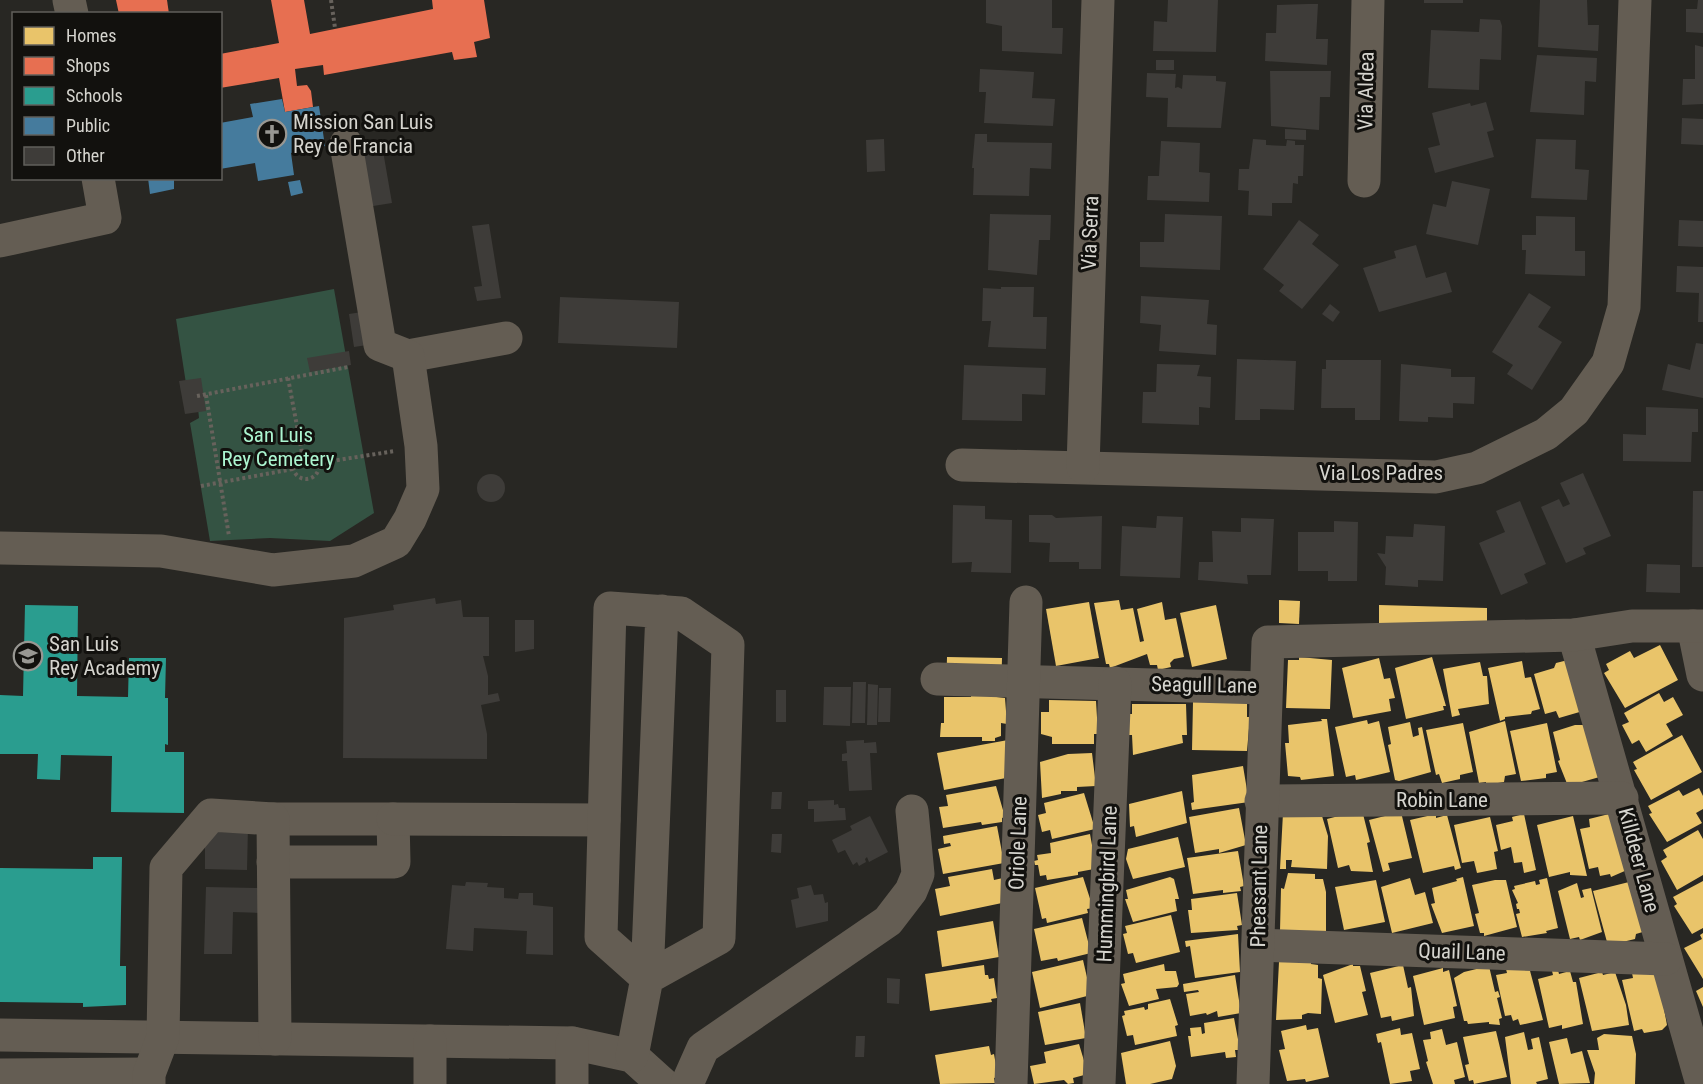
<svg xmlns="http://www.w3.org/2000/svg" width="1703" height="1084" font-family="'Roboto Condensed',sans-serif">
  <rect width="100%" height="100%" fill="#282723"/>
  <!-- green -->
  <polygon fill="#345343" points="334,289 374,513 330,541 270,538 210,541 190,423 199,418 196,389 187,390 176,319"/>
  <!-- homes -->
  <g fill="#e9c46a">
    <polygon points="1119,600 1121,610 1133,608 1140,642 1144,641 1137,609 1162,602 1165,620 1176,618 1184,657 1174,659 1170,663 1171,667 1158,670 1157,665 1150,665 1147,654 1110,668 1109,664 1106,664 1094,603"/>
    <polygon points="1279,600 1300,601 1299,624 1279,623"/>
    <polygon points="1089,602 1099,658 1056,666 1046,609"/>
    <polygon points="1216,605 1227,659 1192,667 1180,613"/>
    <polygon points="1379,605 1487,608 1487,628 1379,625"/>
    <polygon points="1660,645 1678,680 1625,708 1604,673 1609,670 1606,664 1630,651 1634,658"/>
    <polygon points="947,657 1002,658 1001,690 946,689"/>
    <polygon points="1299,657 1332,660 1330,709 1286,708 1288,660 1299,660"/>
    <polygon points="1432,657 1446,706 1443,706 1444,710 1406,719 1395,668"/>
    <polygon points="1379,658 1384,679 1390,678 1395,698 1389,699 1391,711 1353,718 1342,668"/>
    <polygon points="1568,660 1583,711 1559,718 1556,711 1545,714 1534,674 1554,668 1556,663"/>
    <polygon points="1522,661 1525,678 1531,677 1540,709 1532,711 1531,714 1505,717 1505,719 1500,721 1488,668"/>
    <polygon points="1480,662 1483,676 1487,676 1489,704 1458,709 1460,715 1452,717 1443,669"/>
    <polygon points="1659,693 1664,702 1673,697 1683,715 1666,724 1673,736 1646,752 1639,740 1632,744 1622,725 1629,722 1624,713"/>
    <polygon points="971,694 1005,698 1007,724 1001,723 1001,736 995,738 995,741 982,741 982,737 940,737 941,723 944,723 944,697 971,697"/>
    <polygon points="1049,700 1096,701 1098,734 1094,734 1094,744 1052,744 1052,737 1041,734 1041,712 1049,712"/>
    <polygon points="1193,702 1247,702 1247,717 1250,717 1247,751 1192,750"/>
    <polygon points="1132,704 1186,704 1187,735 1182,735 1183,743 1133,755 1132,735 1128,735 1128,714 1132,714"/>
    <polygon points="1321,719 1327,719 1334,776 1301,780 1300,777 1288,776 1285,743 1289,743 1288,725 1322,721"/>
    <polygon points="1367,720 1368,724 1379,721 1390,772 1356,780 1355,775 1346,777 1335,727"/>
    <polygon points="1505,721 1516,774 1505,776 1504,782 1486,785 1486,782 1479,783 1469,732"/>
    <polygon points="1410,722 1413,737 1419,735 1418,728 1422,727 1431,772 1399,781 1395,780 1388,745 1391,744 1388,727"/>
    <polygon points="1463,723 1473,772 1460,775 1460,779 1442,783 1439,774 1436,775 1426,730"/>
    <polygon points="1547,723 1557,772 1546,774 1546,778 1521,781 1510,731"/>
    <polygon points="1575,725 1589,725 1603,776 1568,786 1558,761 1560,760 1553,732"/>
    <polygon points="1682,735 1702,772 1651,800 1634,770 1637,769 1633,762"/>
    <polygon points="1008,740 1006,778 944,790 937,753"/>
    <polygon points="1092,753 1096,786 1077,787 1077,791 1061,791 1061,794 1042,798 1040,762 1068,754"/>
    <polygon points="1243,766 1249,802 1192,810 1191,803 1194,802 1192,775"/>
    <polygon points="996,786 1005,817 1002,818 1002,822 982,825 981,822 943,828 939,807 948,806 946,795"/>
    <polygon points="1699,788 1703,796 1703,809 1696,813 1702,823 1667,842 1649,814 1652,813 1648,806 1679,790 1683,796"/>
    <polygon points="1182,791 1187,823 1136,837 1134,826 1130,827 1129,804"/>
    <polygon points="1084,793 1095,829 1052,839 1050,830 1042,832 1038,815 1046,813 1044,803"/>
    <polygon points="1239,808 1246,845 1219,853 1219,849 1195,853 1189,817"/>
    <polygon points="1362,810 1370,842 1367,843 1373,872 1351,871 1349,865 1338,868 1327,819"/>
    <polygon points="1401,812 1412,858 1388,863 1390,870 1383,872 1369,820"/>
    <polygon points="1283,813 1322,816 1328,836 1327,869 1291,867 1292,860 1286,860 1286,869 1280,869"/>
    <polygon points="1436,814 1436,818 1447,815 1461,868 1455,870 1454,866 1423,873 1410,820"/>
    <polygon points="1524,814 1536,870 1524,873 1522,862 1514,863 1511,847 1501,850 1496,825 1513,821 1512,817"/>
    <polygon points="1609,814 1627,870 1611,877 1610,874 1600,876 1598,867 1589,869 1580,829 1590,827 1589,819"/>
    <polygon points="1573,816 1587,876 1570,875 1570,872 1549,877 1537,825"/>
    <polygon points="1490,817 1498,851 1494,852 1497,869 1477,873 1474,861 1462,863 1454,825"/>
    <polygon points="997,826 1004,863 943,874 938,849 951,846 950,843 944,844 943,836"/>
    <polygon points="1698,830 1703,839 1703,875 1677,890 1661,861 1667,857 1663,850"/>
    <polygon points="1090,834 1096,867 1094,869 1078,872 1078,875 1047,880 1046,875 1040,876 1038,865 1035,865 1034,861 1038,860 1037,855 1051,853 1050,843"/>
    <polygon points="1178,837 1185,867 1133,879 1126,859 1128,849"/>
    <polygon points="1238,851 1244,886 1240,887 1241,891 1223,893 1223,890 1193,894 1187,858"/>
    <polygon points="992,869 994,880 1003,878 1002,903 940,916 935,889 950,886 948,877"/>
    <polygon points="1288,873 1315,874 1315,879 1323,879 1326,892 1326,931 1280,931 1281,888 1284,889"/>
    <polygon points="1083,877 1093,908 1087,909 1088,913 1047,923 1046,918 1042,919 1035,888"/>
    <polygon points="1170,877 1174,879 1179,899 1175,899 1177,911 1133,922 1125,899 1128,899 1126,890"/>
    <polygon points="1463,877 1474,926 1442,933 1431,904 1435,903 1432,888 1457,881 1456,879"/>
    <polygon points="1410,878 1415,895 1425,892 1433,923 1392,933 1381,887"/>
    <polygon points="1547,878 1558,928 1546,931 1547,933 1522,937 1516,914 1520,913 1519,909 1517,909 1516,904 1518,903 1512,890 1515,889 1514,886 1535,881 1536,885 1540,884 1539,880"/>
    <polygon points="1376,880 1385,922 1344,930 1335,887"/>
    <polygon points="1495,880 1506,880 1517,927 1484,936 1484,933 1480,933 1475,914 1479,913 1472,885"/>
    <polygon points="1633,881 1646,931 1636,934 1635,939 1614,944 1607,942 1593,891"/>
    <polygon points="1703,881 1703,928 1692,934 1674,906 1677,904 1673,897"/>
    <polygon points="1577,883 1581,898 1584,897 1582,890 1591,888 1602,932 1580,940 1579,937 1570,939 1558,891"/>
    <polygon points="1237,893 1242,925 1237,926 1238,930 1191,933 1188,910 1192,910 1191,899"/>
    <polygon points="1171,915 1180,952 1136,963 1133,953 1128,954 1123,934 1127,933 1125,926"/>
    <polygon points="1082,918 1091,953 1058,961 1057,958 1041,961 1034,929"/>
    <polygon points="993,921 999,957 942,967 937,931"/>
    <polygon points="1703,933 1703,979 1684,948 1702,939 1700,935"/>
    <polygon points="1238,934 1240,972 1195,978 1190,946 1186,947 1185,941"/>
    <polygon points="1083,960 1091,995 1040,1008 1032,972"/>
    <polygon points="1311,961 1311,964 1318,965 1318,978 1322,979 1321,1014 1308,1013 1302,1015 1302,1019 1276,1020 1279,962"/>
    <polygon points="1164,964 1165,971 1176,971 1179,984 1177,987 1156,989 1159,999 1129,1006 1121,984 1125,983 1123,974"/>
    <polygon points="1353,964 1353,966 1360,966 1366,991 1362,992 1368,1015 1335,1023 1323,975"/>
    <polygon points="984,965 985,975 988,975 989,979 994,978 997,998 991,999 992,1002 930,1011 925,974"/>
    <polygon points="1403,965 1408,988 1411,987 1414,1016 1392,1021 1391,1016 1381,1018 1370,973"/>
    <polygon points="1489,966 1495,992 1498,991 1500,997 1497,998 1502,1018 1499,1019 1500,1025 1489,1024 1489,1022 1468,1024 1467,1021 1464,1021 1454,978 1464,972"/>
    <polygon points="1529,967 1543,1020 1520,1025 1518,1019 1513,1021 1511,1015 1505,1016 1496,975 1507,973 1506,969"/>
    <polygon points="1443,968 1443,972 1449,970 1457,1006 1453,1007 1455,1018 1424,1025 1413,976"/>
    <polygon points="1558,970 1559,974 1570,971 1573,982 1576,982 1583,1024 1562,1029 1562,1025 1549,1028 1538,979 1553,975 1552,971"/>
    <polygon points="1657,971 1667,1025 1662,1030 1644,1033 1642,1029 1634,1031 1622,980 1633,978 1632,973"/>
    <polygon points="1602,972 1603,975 1615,972 1626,1005 1629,1025 1592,1031 1579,978"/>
    <polygon points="1235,975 1241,1013 1218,1017 1217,1011 1207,1015 1206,1013 1190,1016 1186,994 1199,992 1198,990 1184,992 1183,984"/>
    <polygon points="1703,987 1703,1007 1696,991"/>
    <polygon points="1170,999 1178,1025 1175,1026 1177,1036 1135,1045 1133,1035 1127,1036 1122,1016 1125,1015 1124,1011 1144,1007 1145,1010 1148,1009 1148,1004"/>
    <polygon points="1080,1003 1086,1038 1045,1045 1038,1012"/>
    <polygon points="1234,1018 1240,1050 1235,1050 1236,1057 1226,1058 1225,1052 1191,1057 1188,1036 1191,1036 1190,1028 1201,1027 1202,1034 1205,1033 1204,1023"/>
    <polygon points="1306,1025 1307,1030 1318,1028 1329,1077 1306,1082 1305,1079 1287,1081 1279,1050 1285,1049 1281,1031"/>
    <polygon points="1400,1028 1401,1035 1412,1033 1420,1069 1410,1071 1412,1081 1390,1084 1381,1042 1378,1043 1376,1034"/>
    <polygon points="1442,1029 1446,1045 1457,1042 1465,1077 1454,1080 1455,1084 1433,1084 1426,1062 1428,1061 1423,1040 1431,1039 1430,1032"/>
    <polygon points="1496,1031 1507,1077 1474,1084 1473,1080 1469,1081 1465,1065 1469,1064 1463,1037"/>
    <polygon points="1524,1032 1528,1050 1533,1049 1531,1039 1539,1037 1548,1079 1536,1082 1537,1084 1511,1084 1505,1037"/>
    <polygon points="1604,1034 1632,1036 1636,1054 1635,1084 1594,1084 1595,1073 1587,1050 1599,1050 1597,1038"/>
    <polygon points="1567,1038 1571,1054 1582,1051 1590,1083 1559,1084 1549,1042"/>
    <polygon points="1170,1041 1176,1066 1172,1079 1150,1084 1126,1084 1121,1053"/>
    <polygon points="1079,1044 1088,1074 1073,1078 1074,1083 1068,1084 1064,1080 1034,1084 1030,1066 1046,1063 1044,1052"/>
    <polygon points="989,1046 991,1055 994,1054 998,1077 994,1078 995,1083 940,1084 935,1055"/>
  </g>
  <!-- shops -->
  <g fill="#e76f51">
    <polygon points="116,0 167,0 169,14 119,14"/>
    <polygon points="271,0 304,0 310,34 433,9 432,0 484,0 490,38 474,42 477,57 454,60 452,52 324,75 323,65 295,69 297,86 307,85 311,91 313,107 285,112 279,78 220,88 220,54 279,43"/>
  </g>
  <!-- schools -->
  <g fill="#2a9d8f">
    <polygon points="25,605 78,606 77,696 128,697 129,658 166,658 165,698 168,698 168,745 165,744 165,752 184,752 184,813 111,812 112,756 61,755 60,780 37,779 38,754 0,754 0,695 23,696"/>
    <polygon points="93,857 122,857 120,966 126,966 126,1005 83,1007 83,1003 0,1002 0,868 93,869"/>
  </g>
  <!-- public -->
  <g fill="#457b9d">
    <polygon points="282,99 285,112 319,106 325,146 291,153 294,175 258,181 255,163 220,169 220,123 253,117 250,104"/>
    <polygon points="148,178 174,178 174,189 150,194"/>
    <polygon points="300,180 303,193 291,196 288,182"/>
  </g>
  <!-- building -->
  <g fill="#3e3c39">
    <polygon points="986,0 1052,0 1052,28 1063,28 1062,54 1002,51 1002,26 986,23"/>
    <polygon points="1168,0 1218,0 1216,52 1153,51 1154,21 1167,22"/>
    <rect x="1424" y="0" width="39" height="3"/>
    <polygon points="1540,0 1587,0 1588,25 1599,25 1598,51 1538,47"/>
    <polygon points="1698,0 1703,0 1703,33 1686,32 1686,9 1697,9"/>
    <polygon points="1308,4 1318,4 1316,39 1328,39 1327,65 1265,61 1266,33 1276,33 1277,5"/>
    <polygon points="1480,19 1500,20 1502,26 1501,60 1480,59 1479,90 1428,88 1431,30 1479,32"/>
    <polygon points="1695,45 1703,47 1703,104 1682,105 1683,79 1695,79"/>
    <polygon points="1537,55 1597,58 1596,82 1585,81 1584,115 1530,112"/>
    <rect x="1156" y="60" width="18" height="10"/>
    <polygon points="980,69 1034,72 1032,98 1055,99 1053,126 984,123 986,92 979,92"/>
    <polygon points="1270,71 1331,71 1330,97 1320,97 1319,130 1271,126"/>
    <polygon points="1147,73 1176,74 1175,88 1178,87 1182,89 1183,75 1216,76 1216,81 1226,82 1221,128 1167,127 1168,98 1146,97"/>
    <polygon points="1486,102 1494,130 1487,132 1494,157 1435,173 1428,148 1440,145 1432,113 1470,103 1471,106"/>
    <polygon points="1682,118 1703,119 1703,145 1681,144"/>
    <polygon points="1285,129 1306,130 1306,140 1285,139"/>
    <polygon points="975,134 987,134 987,142 1052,143 1051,169 1030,168 1029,196 973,195 974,168 972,168"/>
    <polygon points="884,139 885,171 867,172 866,140"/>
    <polygon points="1253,139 1266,140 1266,145 1286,146 1287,140 1295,141 1295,145 1304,145 1303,176 1298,176 1298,184 1293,183 1292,203 1272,203 1272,216 1248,215 1249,191 1238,190 1239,169 1249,169"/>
    <polygon points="1536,139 1576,140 1575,169 1589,170 1587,200 1531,198"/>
    <polygon points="1161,141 1200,143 1199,172 1210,173 1209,202 1147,200 1148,176 1159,176"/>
    <polygon points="383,151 392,203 367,207 359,155"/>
    <polygon points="1452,181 1490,189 1478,245 1426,234 1433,204 1446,207"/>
    <polygon points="990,214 1051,215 1050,240 1039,240 1037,275 988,270"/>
    <polygon points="1165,214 1222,216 1220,270 1140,267 1140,242 1164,242"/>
    <polygon points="1536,216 1575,217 1575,251 1585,251 1585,276 1525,274 1526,250 1522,250 1522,235 1536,235"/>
    <polygon points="1299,220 1319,235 1312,244 1339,265 1302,309 1279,291 1284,285 1263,269"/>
    <polygon points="1679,220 1703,221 1703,247 1678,246"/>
    <polygon points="489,224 501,298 477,301 474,287 482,286 472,226"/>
    <polygon points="1416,245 1426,278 1446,272 1452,292 1379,312 1363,268 1396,258 1394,251"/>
    <polygon points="1677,266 1703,267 1703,322 1698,322 1699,293 1676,292"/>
    <polygon points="1001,287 1034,287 1033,317 1047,317 1046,349 988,347 991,321 982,321 983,288 1001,289"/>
    <polygon points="1529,293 1551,307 1538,327 1562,342 1532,390 1507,374 1513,365 1492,352"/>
    <polygon points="1141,296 1209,300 1207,324 1217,325 1216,355 1159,351 1161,325 1140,323"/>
    <polygon points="560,297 679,302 677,348 558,343"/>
    <polygon points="1330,304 1340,312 1333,322 1322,314"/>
    <polygon points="362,312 367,345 354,347 349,314"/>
    <polygon points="1696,343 1703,344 1703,398 1662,390 1668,364 1690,370"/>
    <polygon points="349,351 351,365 310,372 307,358"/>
    <polygon points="1237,359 1296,361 1294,410 1260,409 1260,420 1235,420"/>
    <polygon points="1326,360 1381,360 1380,420 1355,420 1355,408 1321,408 1322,369 1326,369"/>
    <polygon points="1157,364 1200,365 1197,376 1211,377 1210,408 1199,407 1199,425 1142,423 1143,392 1156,392"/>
    <polygon points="1401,364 1451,369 1451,377 1475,377 1474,404 1453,403 1453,418 1428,417 1428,422 1399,421"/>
    <polygon points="964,365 1046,368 1045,395 1022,394 1022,421 962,420"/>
    <polygon points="201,378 206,411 185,414 179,381"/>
    <polygon points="1646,407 1698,409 1698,432 1692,432 1691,462 1623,461 1623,434 1646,435"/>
    <polygon points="1583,473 1611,536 1583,548 1586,554 1566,563 1541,507 1559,499 1563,507 1570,504 1560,483"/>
    <circle cx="491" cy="488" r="14"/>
    <polygon points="1693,491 1703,491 1703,567 1692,567"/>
    <polygon points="1520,501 1546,564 1524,574 1528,583 1501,595 1479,543 1505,532 1496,511"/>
    <polygon points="953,505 985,506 985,519 1012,520 1011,573 971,572 972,562 952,563"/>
    <polygon points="1029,515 1052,515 1056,518 1102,516 1101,569 1079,569 1079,562 1049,562 1050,543 1029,542"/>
    <polygon points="1157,516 1183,517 1180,578 1120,576 1122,526 1156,528"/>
    <polygon points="1241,518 1274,519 1271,575 1247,575 1248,584 1198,580 1199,562 1213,562 1212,531 1241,532"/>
    <polygon points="1334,521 1358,522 1357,581 1328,581 1328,571 1298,571 1298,532 1334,532"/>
    <polygon points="1414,524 1445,526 1443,581 1418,580 1418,587 1385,585 1386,567 1377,553 1385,554 1386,536 1413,537"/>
    <polygon points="1647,564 1680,565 1680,593 1646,592"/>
    <polygon points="435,598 436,604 461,600 463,617 489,617 489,656 483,656 488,676 488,695 498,693 500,701 481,705 487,734 487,759 343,758 344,618 394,610 393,605"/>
    <polygon points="515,620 534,620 534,649 515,652"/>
    <polygon points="853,682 866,682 865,723 852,723"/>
    <polygon points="868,684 878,685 877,725 867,725"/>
    <polygon points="824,687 851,687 850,726 823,725"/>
    <polygon points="879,688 891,688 890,722 878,722"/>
    <rect x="776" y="690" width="10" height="32"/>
    <polygon points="864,740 864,743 876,742 877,753 870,753 872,790 849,791 847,761 842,761 842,754 847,753 846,741"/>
    <polygon points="772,792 782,792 781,809 771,809"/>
    <polygon points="834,800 834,805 838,804 839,808 845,808 846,820 814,822 814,809 808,809 808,801"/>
    <polygon points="870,816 888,852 869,862 867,857 865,859 866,862 859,866 857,862 853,865 845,850 838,853 832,840 852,830 850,826"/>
    <polygon points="205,826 248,827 247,870 205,869"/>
    <polygon points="772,834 782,834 781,853 771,852"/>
    <polygon points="466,882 488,883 487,887 504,888 504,898 518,899 519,893 533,893 533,905 553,907 553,955 526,954 527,931 474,928 473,951 446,949 452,885 465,886"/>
    <polygon points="811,885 814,895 823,894 825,903 828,902 828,921 796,928 791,900 799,898 797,888"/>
    <polygon points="206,887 260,888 260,913 233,912 232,954 204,954"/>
    <polygon points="887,978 900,979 899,1004 887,1003"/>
    <polygon points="856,1036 865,1036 864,1057 855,1057"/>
  </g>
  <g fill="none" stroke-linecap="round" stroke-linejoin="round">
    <!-- path -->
    <g stroke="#67625c" stroke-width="4" stroke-dasharray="3 3" stroke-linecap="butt">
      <polyline points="331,0 335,28"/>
      <polyline points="288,378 302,453"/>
      <polyline points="206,395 229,536"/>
      <polyline points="197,396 348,367"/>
      <circle cx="306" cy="466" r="13"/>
      <polyline points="319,463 395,451"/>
      <polyline points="201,486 293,469"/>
    </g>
    <!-- minor -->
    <g stroke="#645d53" stroke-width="33">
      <polyline points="69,0 72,14"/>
      <polyline points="1364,181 1368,0"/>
      <polyline points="0,241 105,218 98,178"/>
      <polyline points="408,356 506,338"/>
      <polyline points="962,465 1436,477 1477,468 1546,434 1574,411 1608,363 1624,307 1635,0"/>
      <polyline points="1083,467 1098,0"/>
      <polyline points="0,548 161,551 273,570 354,561 396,542 410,519 423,489 421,446 408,356 380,345 346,144"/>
      <polyline points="1693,626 1703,675"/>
      <polyline points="1574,635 1702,1084"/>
      <polyline points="937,679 1265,688"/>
      <polyline points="1261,801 1622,798"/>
      <polyline points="273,819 393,819 394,862 273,862"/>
      <polyline points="393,819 604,820"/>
      <polyline points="1258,945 1666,959"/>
      <polyline points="0,1035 572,1043 632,1056 663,1084"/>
      <polyline points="572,1043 572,1084"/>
      <polyline points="632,1056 647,978 601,937 610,608 681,613 728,645 719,938 647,978 662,611"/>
      <polyline points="0,1075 149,1074"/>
      <polyline points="149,1084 149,1074 163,1037 166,868 211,815 273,819 275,1039"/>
      <polyline points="430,1084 430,1041"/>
      <polyline points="687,1084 703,1048 888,921 911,891 918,874 912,811"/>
      <polyline points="1011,1084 1026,602"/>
      <polyline points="1099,1084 1115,683"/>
      <polyline points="1253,1084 1268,642 1574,635 1632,626 1703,626"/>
    </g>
  </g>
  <!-- icons -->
  <defs>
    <g id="church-ring" transform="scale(1.5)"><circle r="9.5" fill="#12110e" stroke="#989792" stroke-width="1.5"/><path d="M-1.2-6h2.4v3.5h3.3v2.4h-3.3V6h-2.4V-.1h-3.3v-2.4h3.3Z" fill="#989792"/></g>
    <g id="school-ring" transform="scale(1.5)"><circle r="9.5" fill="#12110e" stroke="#989792" stroke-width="1.5"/><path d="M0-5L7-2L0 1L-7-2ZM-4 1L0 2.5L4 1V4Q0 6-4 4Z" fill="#989792"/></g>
  </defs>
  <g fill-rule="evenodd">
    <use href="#church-ring" x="272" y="134"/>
    <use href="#school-ring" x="28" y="656"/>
  </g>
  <g text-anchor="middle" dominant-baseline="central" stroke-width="6" stroke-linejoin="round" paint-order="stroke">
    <!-- street labels -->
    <g font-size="21" fill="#d5d4ce" stroke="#12110e">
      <text transform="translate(1366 91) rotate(-89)">Via Aldea</text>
      <text transform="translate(1090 233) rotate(-88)">Via Serra</text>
      <text x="1381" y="473">Via Los Padres</text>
      <text transform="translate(1204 685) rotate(1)">Seagull Lane</text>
      <text x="1442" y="800">Robin Lane</text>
      <text transform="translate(1018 843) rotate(-88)">Oriole Lane</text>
      <text transform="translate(1639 860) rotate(75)">Killdeer Lane</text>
      <text transform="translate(1107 884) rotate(-88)">Hummingbird Lane</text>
      <text transform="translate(1259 886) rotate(-89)">Pheasant Lane</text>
      <text transform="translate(1462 952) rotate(2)">Quail Lane</text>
    </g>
    <!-- poi labels -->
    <g font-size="21" fill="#d5d4ce" stroke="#12110e" text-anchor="start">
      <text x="293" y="122">Mission San Luis<tspan x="293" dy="24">Rey de Francia</tspan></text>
      <text x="49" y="644">San Luis<tspan x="49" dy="24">Rey Academy</tspan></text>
    </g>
    <!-- park labels -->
    <g font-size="21" fill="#acf5d0" stroke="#12110e">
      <text x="278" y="435">San Luis<tspan x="278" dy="24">Rey Cemetery</tspan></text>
    </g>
  </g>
  <!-- legend -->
  <rect x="12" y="12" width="210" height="168" fill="#12110e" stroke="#605f5b" stroke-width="1.5"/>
  <rect x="24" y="27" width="30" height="18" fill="#e9c46a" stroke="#605f5b" stroke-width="1.5"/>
  <text x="66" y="42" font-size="18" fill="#d5d4ce">Homes</text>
  <rect x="24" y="57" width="30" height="18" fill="#e76f51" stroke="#605f5b" stroke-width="1.5"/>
  <text x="66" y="72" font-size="18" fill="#d5d4ce">Shops</text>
  <rect x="24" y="87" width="30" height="18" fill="#2a9d8f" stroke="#605f5b" stroke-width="1.5"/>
  <text x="66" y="102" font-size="18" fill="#d5d4ce">Schools</text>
  <rect x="24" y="117" width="30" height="18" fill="#457b9d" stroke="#605f5b" stroke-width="1.5"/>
  <text x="66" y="132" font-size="18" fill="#d5d4ce">Public</text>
  <rect x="24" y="147" width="30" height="18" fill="#3e3c39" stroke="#605f5b" stroke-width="1.5"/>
  <text x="66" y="162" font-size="18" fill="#d5d4ce">Other</text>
</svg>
